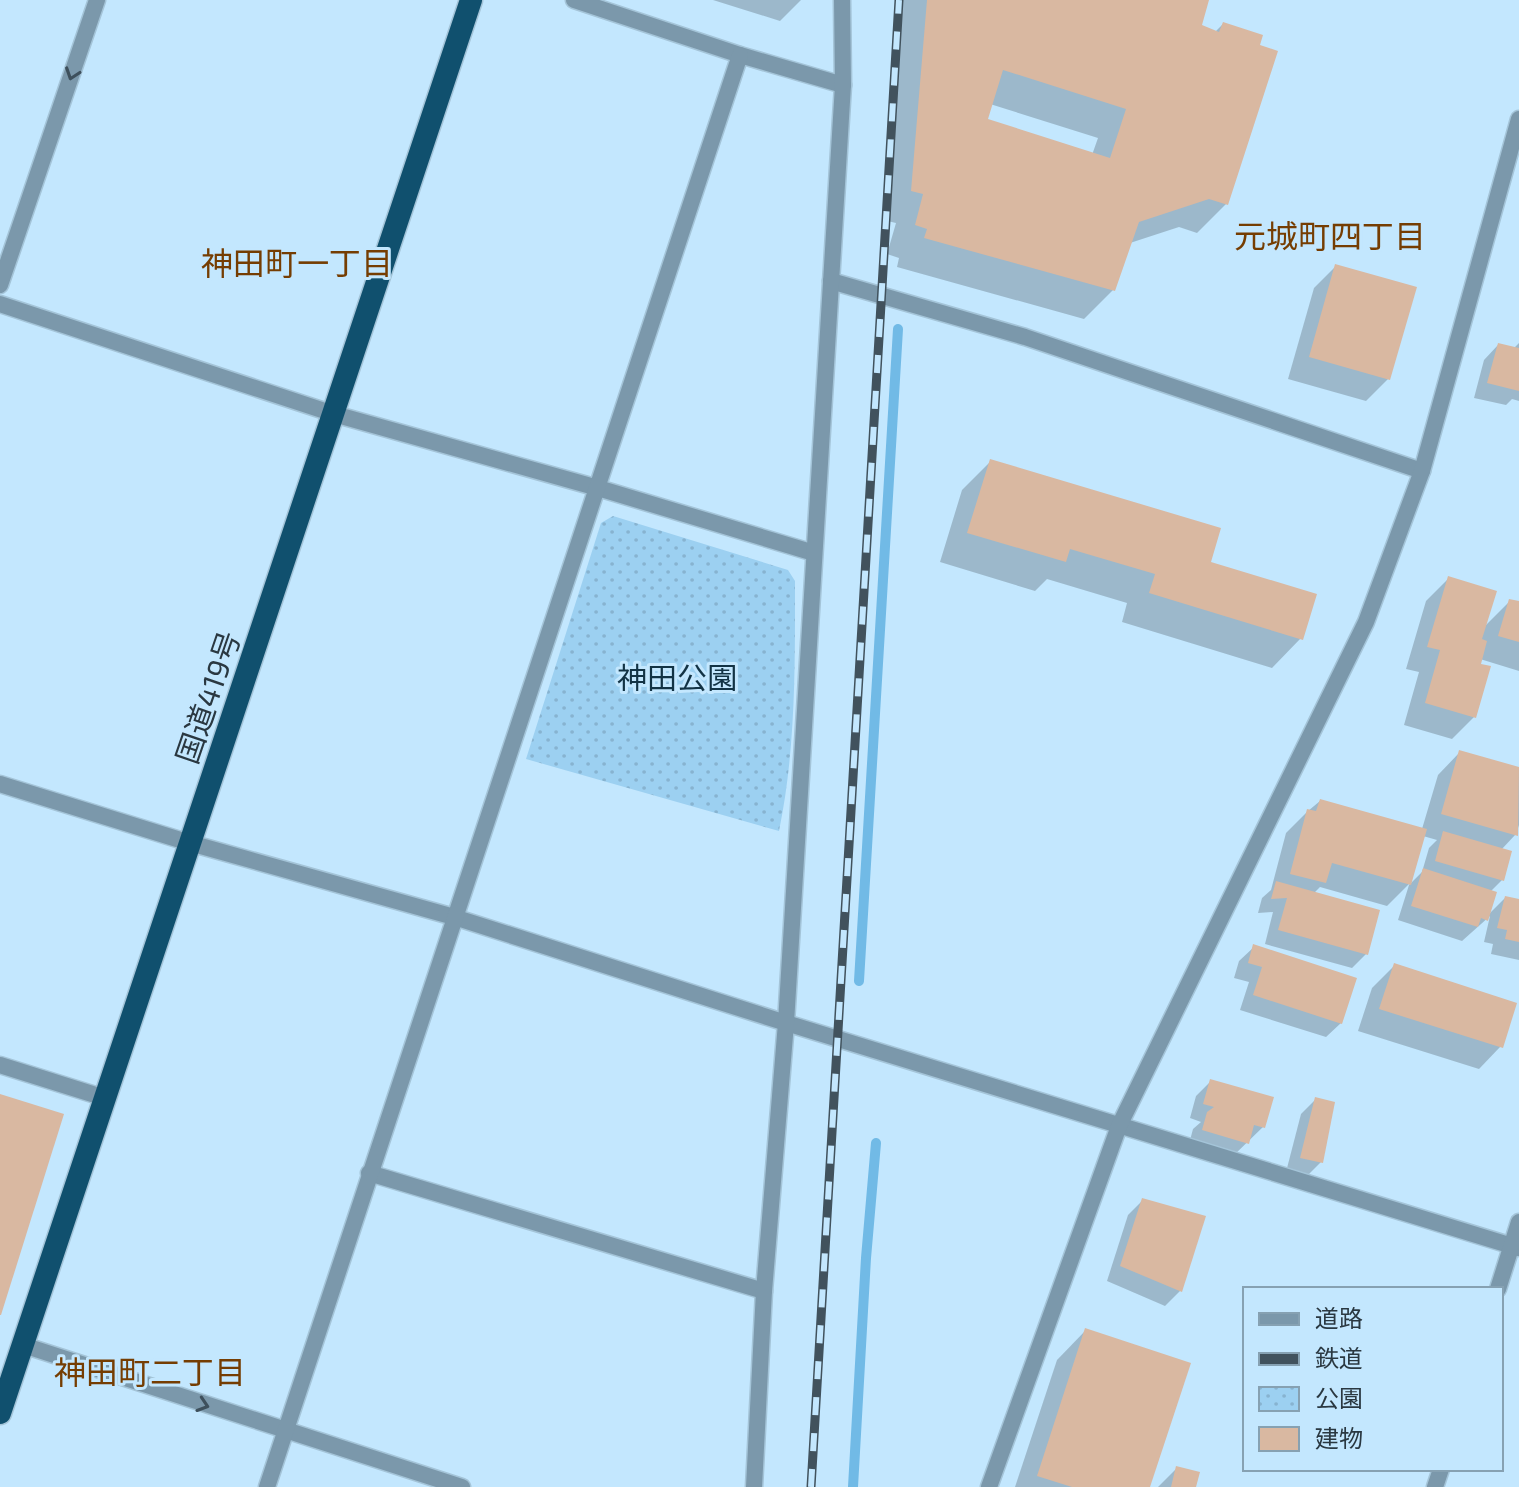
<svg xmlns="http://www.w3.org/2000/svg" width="1519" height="1487" font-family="'Exo 2','Noto Sans JP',sans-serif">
  <defs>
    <pattern id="park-dots" width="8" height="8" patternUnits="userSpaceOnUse" patternTransform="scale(2)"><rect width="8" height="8" fill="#9cd0f1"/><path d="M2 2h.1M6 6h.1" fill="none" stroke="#87b3d0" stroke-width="1.8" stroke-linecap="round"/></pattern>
  </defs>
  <rect width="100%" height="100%" fill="#c3e7fe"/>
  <!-- park -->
  <path fill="url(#park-dots)" d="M613,516L788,570L795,581C795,664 796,749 779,831L526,759L601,523Z"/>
  <!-- shadow -->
  <g fill="#0003" fill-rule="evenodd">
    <polygon points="713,0 801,0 780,21"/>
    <path d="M901,0H1204L1200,27L1215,32L1223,24L1226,204L1197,233L1179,227L1130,243L1114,289L1084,319L897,267L899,258L887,254L896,223L883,220ZM990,104L1098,138L1092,155L985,121Z"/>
    <polygon points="1336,266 1388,379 1366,401 1288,379 1314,288"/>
    <polygon points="1519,343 1519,401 1512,399 1506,405 1474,398 1484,360 1498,345 1513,349"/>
    <polygon points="991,461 1208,563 1301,638 1272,668 1122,622 1127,603 1047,579 1035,591 940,562 962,490"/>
    <polygon points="1448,579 1484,627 1510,601 1519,604 1519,671 1480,659 1474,717 1452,739 1404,725 1419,672 1406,669 1426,601"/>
    <polygon points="1460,752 1519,769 1519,825 1516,834 1501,850 1502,880 1490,892 1487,916 1505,898 1519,901 1519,960 1491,954 1493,944 1484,942 1490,916 1462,941 1398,920 1409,885 1422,872 1429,848 1437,840 1423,836 1409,884 1387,906 1320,887 1313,894 1366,954 1352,968 1265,944 1273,912 1258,913 1262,898 1271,890 1286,833 1308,811 1320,801 1422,829 1438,775"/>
    <polygon points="1254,947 1341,1023 1326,1037 1240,1010 1249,982 1234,978 1239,961"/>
    <polygon points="1394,966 1501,1046 1479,1069 1358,1031 1372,988"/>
    <polygon points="1211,1081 1263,1127 1232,1157 1189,1144 1193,1129 1201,1122 1190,1118 1196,1096"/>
    <polygon points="1316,1099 1321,1162 1306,1177 1286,1172 1301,1114"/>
    <polygon points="1143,1200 1203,1217 1180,1291 1165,1306 1107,1281 1128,1215"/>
    <polygon points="1086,1330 1148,1487 1015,1487 1057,1360"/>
    <polygon points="1177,1468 1196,1487 1158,1487"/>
  </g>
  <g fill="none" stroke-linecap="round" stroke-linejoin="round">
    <!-- stream -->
    <g stroke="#71bae6" stroke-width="10">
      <polyline points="859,981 898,329"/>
      <polyline points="853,1487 866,1258 876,1143"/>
    </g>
  </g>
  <!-- building -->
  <g fill="#d9b8a1" fill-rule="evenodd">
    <path d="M927,0H1209L1202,25L1219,32L1223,22L1263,35L1260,45L1278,51L1228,205L1209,199L1139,222L1115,291L924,238L927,229L915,225L923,194L911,191ZM1003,70L1126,109L1110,158L988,119Z"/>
    <polygon points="1335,264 1417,287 1390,380 1309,357"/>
    <polygon points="1498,343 1519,348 1519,391 1487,383"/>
    <polygon points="990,459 1221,528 1211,562 1317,594 1303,640 1149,593 1155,574 1070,549 1066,562 967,533"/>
    <polygon points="1448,576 1497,591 1482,639 1487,641 1481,664 1491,666 1476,718 1425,703 1440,650 1427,647"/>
    <polygon points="1509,599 1519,601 1519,642 1498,636"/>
    <polygon points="1459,750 1519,767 1518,836 1441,814"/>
    <polygon points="1320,799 1427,829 1411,885 1332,863 1326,883 1290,874 1307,809 1316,811"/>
    <polygon points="1443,831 1512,851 1504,881 1435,861"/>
    <polygon points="1423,868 1497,892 1488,921 1481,918 1478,927 1411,906"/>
    <polygon points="1276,881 1380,910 1368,955 1278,930 1287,898 1271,899"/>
    <polygon points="1505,896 1519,899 1519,942 1505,939 1507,930 1497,928"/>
    <polygon points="1253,944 1357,978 1342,1024 1253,995 1262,967 1248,963"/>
    <polygon points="1394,963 1517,1003 1503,1048 1379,1009"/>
    <polygon points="1210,1079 1274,1097 1265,1128 1254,1125 1249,1144 1202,1130 1207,1112 1214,1107 1203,1104"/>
    <polygon points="0,1094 64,1114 1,1315 0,1315"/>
    <polygon points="1315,1097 1335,1102 1323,1163 1300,1158"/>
    <polygon points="1142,1198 1206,1216 1182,1292 1120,1266"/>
    <polygon points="1085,1328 1191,1363 1150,1487 1072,1487 1037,1476"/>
    <polygon points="1176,1466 1200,1472 1196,1487 1171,1487"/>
  </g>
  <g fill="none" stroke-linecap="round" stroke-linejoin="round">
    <!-- minor casing -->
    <g stroke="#a4c4d8" stroke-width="19">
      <g id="minor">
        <polyline points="574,0 740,55 843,85"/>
        <polyline points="831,281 1025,337 1422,471"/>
        <polyline points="0,285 97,0"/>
        <polyline points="0,304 334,414 598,488 814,553"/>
        <polyline points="0,784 190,843 454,917 786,1023 1519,1248"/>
        <polyline points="0,1065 105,1098"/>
        <polyline points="369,1173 764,1291"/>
        <polyline points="1498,1289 1519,1222"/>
        <polyline points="23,1345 462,1487"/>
        <polyline points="267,1487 740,55"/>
        <polyline points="754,1487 764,1291 786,1023 843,85 842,0"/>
        <polyline points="1435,1487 1441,1469"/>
      </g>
    </g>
    <!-- tertiary casing -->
    <g stroke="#a4c4d8" stroke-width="19">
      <polyline id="tertiary" points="989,1487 1119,1126 1366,622 1422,471 1519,119"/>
    </g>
    <!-- trunk casing -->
    <g stroke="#a4c4d8" stroke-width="25">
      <polyline id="trunk" points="0,1413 471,0"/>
    </g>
    <!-- minor -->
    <use href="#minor" stroke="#7b98ab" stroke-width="16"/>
    <!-- tertiary -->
    <use href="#tertiary" stroke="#7b98ab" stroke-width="16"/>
    <!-- trunk -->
    <use href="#trunk" stroke="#10506e" stroke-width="22"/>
    <!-- rail casing -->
    <g stroke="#41525d" stroke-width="9">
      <polyline id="rail" points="811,1487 899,0"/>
    </g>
    <!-- rail -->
    <use href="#rail" stroke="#c3e7fe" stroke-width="6" stroke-dasharray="18" stroke-linecap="butt"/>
  </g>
  <!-- one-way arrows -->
  <defs><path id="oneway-chevron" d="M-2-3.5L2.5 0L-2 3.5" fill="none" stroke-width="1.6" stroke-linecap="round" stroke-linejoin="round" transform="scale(2)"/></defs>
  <g stroke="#3e505c">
    <use href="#oneway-chevron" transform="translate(72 74) rotate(109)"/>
    <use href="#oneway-chevron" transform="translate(203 1405) rotate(18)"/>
  </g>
  <g text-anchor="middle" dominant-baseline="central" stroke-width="6" stroke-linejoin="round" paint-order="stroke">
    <!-- park labels -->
    <g font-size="30" fill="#123345" stroke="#c3e7fe">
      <text x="677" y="677">神田公園</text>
    </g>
    <!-- street labels -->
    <g font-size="30" fill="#2a3841" stroke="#c3e7fe">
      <text transform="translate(207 697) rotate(-71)">国道419号</text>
    </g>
    <!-- neighbourhood labels -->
    <g font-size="32" fill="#753d02" stroke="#c3e7fe">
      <text x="1330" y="235">元城町四丁目</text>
      <text x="297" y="262">神田町一丁目</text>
      <text x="150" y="1371">神田町二丁目</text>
    </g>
  </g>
  <!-- legend -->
  <rect x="1243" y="1287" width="260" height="184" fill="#c3e7fe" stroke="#86a1b2" stroke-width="2"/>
  <rect x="1259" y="1313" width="40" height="12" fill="#7b98ab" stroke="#86a1b2" stroke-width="2"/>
  <text x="1315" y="1327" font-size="24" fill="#2a3841">道路</text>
  <rect x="1259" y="1353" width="40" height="12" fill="#41525d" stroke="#86a1b2" stroke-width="2"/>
  <text x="1315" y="1367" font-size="24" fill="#2a3841">鉄道</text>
  <rect x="1259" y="1387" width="40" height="24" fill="url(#park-dots)" stroke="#86a1b2" stroke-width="2"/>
  <text x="1315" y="1407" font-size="24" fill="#2a3841">公園</text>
  <rect x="1259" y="1427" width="40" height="24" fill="#d9b8a1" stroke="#86a1b2" stroke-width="2"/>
  <text x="1315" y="1447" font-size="24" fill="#2a3841">建物</text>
</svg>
